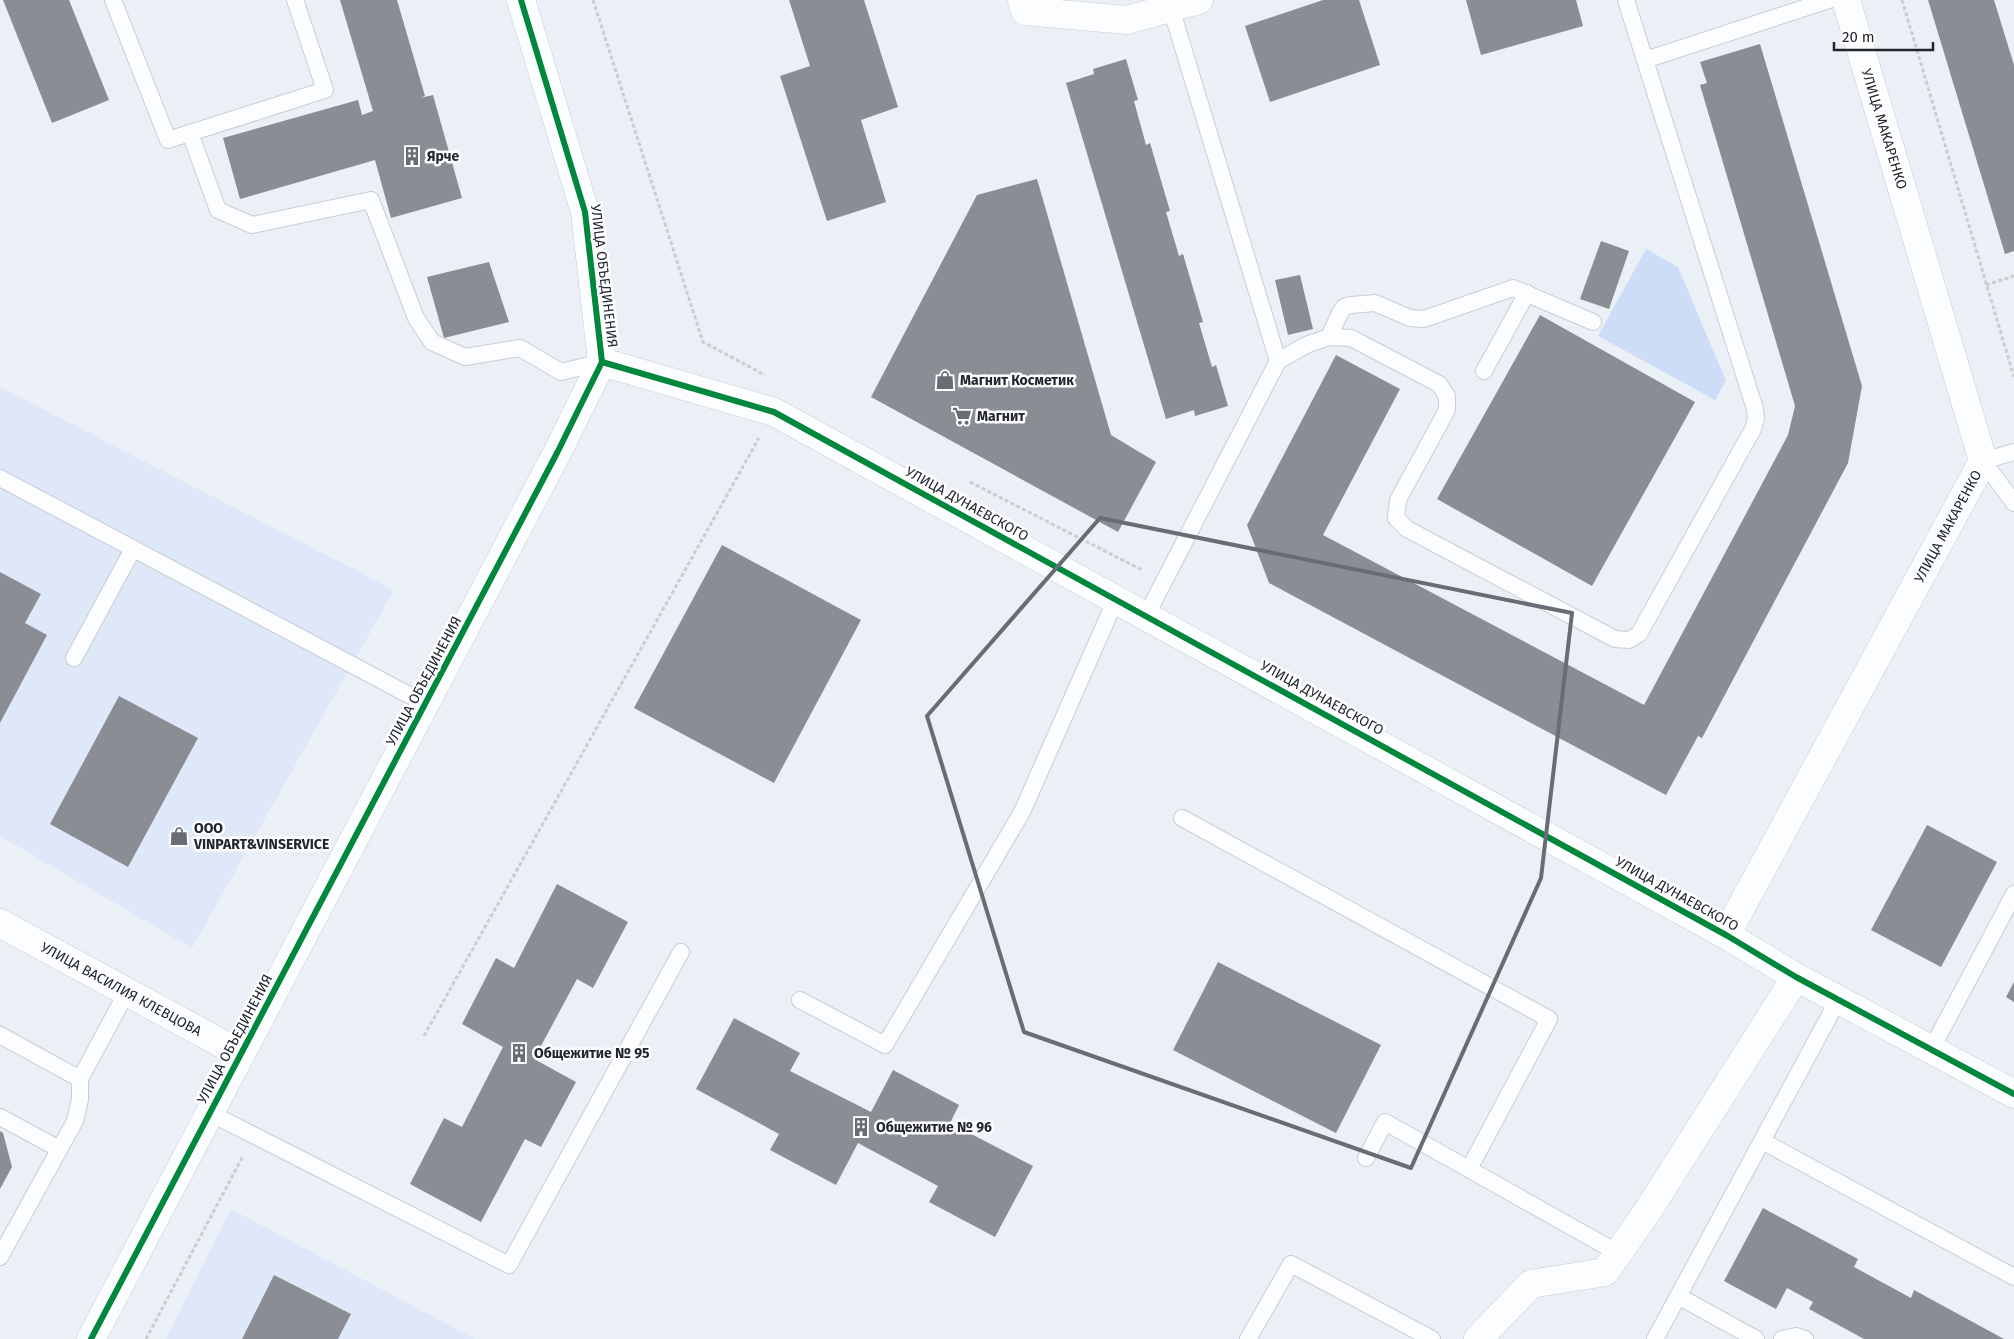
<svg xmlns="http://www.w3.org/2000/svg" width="2014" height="1339" font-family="'Fira Sans',sans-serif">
  <rect width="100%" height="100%" fill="#ebeff6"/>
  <!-- built -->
  <g fill="#dfe8f8">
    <polygon points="0,387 394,590 192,948 0,836"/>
    <polygon points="231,1209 475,1339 166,1339"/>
  </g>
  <!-- green -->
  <polygon fill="#cdddf7" points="1646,249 1678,267 1726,381 1715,400 1598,336"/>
  <!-- building -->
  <g fill="#8a8e94">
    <polygon points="3,0 69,0 109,100 52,123"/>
    <polygon points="340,0 397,0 425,96 420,98 433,95 462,198 391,218 375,160 240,199 223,138 358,100 362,115 373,111"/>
    <polygon points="789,0 864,0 898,107 861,120 886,202 827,221 780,76 810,66"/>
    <polygon points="1323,0 1359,0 1380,65 1270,102 1245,26"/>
    <polygon points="1466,0 1576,0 1583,26 1481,55"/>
    <polygon points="1928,0 1994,0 2014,65 2014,251 2005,254"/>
    <polygon points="1760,44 1862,386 1848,463 1702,738 1698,736 1666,795 1269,583 1247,525 1336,355 1400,389 1323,535 1644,705 1788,435 1795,406 1700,85 1707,83 1700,62"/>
    <polygon points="1126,59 1138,100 1134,101 1146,145 1150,143 1170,211 1166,212 1179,256 1183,254 1203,322 1199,323 1212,367 1216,365 1228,406 1195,416 1194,410 1166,419 1066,83 1094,74 1093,69"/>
    <polygon points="1037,179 1111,435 1156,462 1118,532 871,397 977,195"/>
    <polygon points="1601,241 1629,251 1609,309 1580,299"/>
    <polygon points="489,262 509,322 444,338 427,277"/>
    <polygon points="1300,275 1313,329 1288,335 1275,280"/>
    <polygon points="1540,315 1695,402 1592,586 1437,499"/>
    <polygon points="722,545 861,620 774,783 634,708"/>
    <polygon points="0,572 41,594 25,623 47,635 0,723"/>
    <polygon points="119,696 198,738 128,867 50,824"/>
    <polygon points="1927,825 1997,862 1941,967 1871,930"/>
    <polygon points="557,884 628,922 593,988 577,979 534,1059 576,1082 541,1147 525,1139 481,1222 410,1184 444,1118 462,1127 503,1047 462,1024 496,958 514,968"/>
    <polygon points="1218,962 1381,1045 1336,1133 1173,1050"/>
    <polygon points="2014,982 2014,1002 2006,997"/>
    <polygon points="734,1018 800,1053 790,1071 871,1112 893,1070 959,1105 950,1123 1033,1166 995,1237 929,1202 938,1186 858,1143 836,1185 770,1150 779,1134 696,1089"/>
    <polygon points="0,1131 3,1133 12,1167 0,1189"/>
    <polygon points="1763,1208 1858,1259 1854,1267 1911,1298 1914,1290 2004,1339 1864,1339 1809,1309 1813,1302 1787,1288 1776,1309 1724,1281"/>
    <polygon points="274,1275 351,1314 338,1339 242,1339"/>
  </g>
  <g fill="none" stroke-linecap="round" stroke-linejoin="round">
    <!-- service casing -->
    <g stroke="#c9cdd4" stroke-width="18">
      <g id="service">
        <polyline points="113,0 168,140 325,90 295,0"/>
        <polyline points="1645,60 1829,0"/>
        <polyline points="190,133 218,210 252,225 371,200 416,318 432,342 465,357 520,348 561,372 602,362"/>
        <polyline points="1329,337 1340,313 1344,307 1351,305 1375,303 1410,318 1424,319 1513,288 1593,322"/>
        <polyline points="1278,361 1306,345 1329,337 1351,338 1439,384 1447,396 1447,410 1398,500 1396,518 1407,529 1615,639 1629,640 1639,634 1753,429 1756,419 1755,409 1626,0"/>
        <polyline points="1484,371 1527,293"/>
        <polyline points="2014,452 1983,461 2014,503"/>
        <polyline points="0,478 426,704"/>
        <polyline points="1146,616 1278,361 1171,8"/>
        <polyline points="74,658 133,549"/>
        <polyline points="1182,818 1549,1019 1469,1169"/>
        <polyline points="800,1000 885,1045 1022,812 1116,599"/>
        <polyline points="0,1035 80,1079 127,992"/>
        <polyline points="1931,1050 2014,894"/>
        <polyline points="210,1113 509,1265 681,952"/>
        <polyline points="0,1117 59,1149"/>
        <polyline points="1762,1141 2014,1277"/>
        <polyline points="1366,1158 1385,1122 1618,1253"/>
        <polyline points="0,1257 75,1121 80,1099 80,1079"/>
        <polyline points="1678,1296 1756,1339"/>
        <polyline points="1248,1339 1291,1264 1432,1339"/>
        <polyline points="1655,1339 1838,1000"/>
        <polyline points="1782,1339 1796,1336 1805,1339"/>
      </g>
    </g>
    <!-- minor casing -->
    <g stroke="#c9cdd4" stroke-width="29">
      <g id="minor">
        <polyline points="1022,0 1025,11 1127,20 1199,0"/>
        <polyline points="602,362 774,412 1726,935 1796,977 2014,1094"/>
        <path id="s1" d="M0,923L241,1054"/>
        <path id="s2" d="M1726,935L1983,461L1846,0"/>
        <polyline points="1478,1339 1531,1284 1605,1272 1647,1212 1796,977"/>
      </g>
    </g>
    <!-- tertiary casing -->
    <g stroke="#c9cdd4" stroke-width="29">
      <polyline id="tertiary" points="91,1339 557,453 602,362 585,212 521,0"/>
    </g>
    <!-- path -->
    <g stroke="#cbcdd0" stroke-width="3" stroke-dasharray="4 2.5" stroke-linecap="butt">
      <polyline points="593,0 703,342 765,375"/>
      <polyline points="1902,0 2014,377"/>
      <polyline points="1986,285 2014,276"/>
      <polyline points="970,482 1142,570"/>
      <polyline points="424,1036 759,438"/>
      <polyline points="146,1339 243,1156"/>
    </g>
    <!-- service -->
    <use href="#service" stroke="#fcfdfe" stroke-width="16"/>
    <!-- minor -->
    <use href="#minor" stroke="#fcfdfe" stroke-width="28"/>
    <!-- tertiary -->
    <use href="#tertiary" stroke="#fcfdfe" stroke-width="28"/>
    <!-- cycleway casing -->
    <g stroke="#fff" stroke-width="9">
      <g id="cycleway">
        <polyline points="602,362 774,412 1726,935 1796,977 2014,1094"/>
        <polyline points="91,1339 557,453 602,362 585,212 521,0"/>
      </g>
    </g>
    <!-- cycleway -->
    <use href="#cycleway" stroke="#00873e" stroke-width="6"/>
  </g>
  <!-- marked area -->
  <path fill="none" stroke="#686c74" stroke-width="4" stroke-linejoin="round" d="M1100,518L1572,613L1541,878L1411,1168L1024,1032L927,716Z"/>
  <!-- icons -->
  <defs>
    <g id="building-bare" transform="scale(1.5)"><path d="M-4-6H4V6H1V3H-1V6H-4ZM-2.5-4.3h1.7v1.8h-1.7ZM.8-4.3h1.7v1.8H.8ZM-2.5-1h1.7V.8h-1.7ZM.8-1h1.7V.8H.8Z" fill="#686c74" stroke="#fff" stroke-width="2.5" paint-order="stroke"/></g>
    <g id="shop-bare" transform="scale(1.5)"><path d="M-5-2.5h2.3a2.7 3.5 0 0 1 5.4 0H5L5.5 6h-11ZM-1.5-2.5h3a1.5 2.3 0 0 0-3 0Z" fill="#686c74" stroke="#fff" stroke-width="2.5" paint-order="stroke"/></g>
    <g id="supermarket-bare" transform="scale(1.5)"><path d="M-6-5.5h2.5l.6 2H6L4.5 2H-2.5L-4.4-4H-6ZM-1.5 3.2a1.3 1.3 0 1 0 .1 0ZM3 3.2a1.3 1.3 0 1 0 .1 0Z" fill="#686c74" stroke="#fff" stroke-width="2.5" paint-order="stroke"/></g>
  </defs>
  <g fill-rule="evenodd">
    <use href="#building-bare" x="412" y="156"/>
    <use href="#shop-bare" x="945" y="380"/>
    <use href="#supermarket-bare" x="962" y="416"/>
    <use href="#shop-bare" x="179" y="836"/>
    <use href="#building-bare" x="519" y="1053"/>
    <use href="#building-bare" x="861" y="1127"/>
  </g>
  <g text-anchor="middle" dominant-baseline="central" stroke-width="5" stroke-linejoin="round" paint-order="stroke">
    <!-- street labels -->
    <g font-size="14" fill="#21262e" stroke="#fff">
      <text transform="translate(1884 129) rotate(73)">УЛИЦА МАКАРЕНКО</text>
      <text transform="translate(604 276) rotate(83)">УЛИЦА ОБЪЕДИНЕНИЯ</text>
      <text transform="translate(967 504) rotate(29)">УЛИЦА ДУНАЕВСКОГО</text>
      <text stroke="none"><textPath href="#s2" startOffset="465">УЛИЦА МАКАРЕНКО</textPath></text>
      <text transform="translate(424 681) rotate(-62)">УЛИЦА ОБЪЕДИНЕНИЯ</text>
      <text transform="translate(1322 698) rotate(29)">УЛИЦА ДУНАЕВСКОГО</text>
      <text transform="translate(1677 894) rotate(29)">УЛИЦА ДУНАЕВСКОГО</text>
      <text stroke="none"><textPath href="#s1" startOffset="138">УЛИЦА ВАСИЛИЯ КЛЕВЦОВА</textPath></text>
      <text transform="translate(235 1039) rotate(-62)">УЛИЦА ОБЪЕДИНЕНИЯ</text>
    </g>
    <!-- poi labels -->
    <g font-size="14" font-weight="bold" fill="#21262e" stroke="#fff" text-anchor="start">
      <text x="427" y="156">Ярче</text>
      <text x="960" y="380">Магнит Косметик</text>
      <text x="977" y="416">Магнит</text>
      <text x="194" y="828">ООО<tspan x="194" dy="16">VINPART&amp;VINSERVICE</tspan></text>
      <text x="534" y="1053">Общежитие № 95</text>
      <text x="876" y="1127">Общежитие № 96</text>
    </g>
  </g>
  <!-- scale -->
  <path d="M1834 42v8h99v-8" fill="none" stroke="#21262e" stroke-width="2.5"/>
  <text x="1842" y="42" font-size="15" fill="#21262e" stroke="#ffffff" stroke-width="4" paint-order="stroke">20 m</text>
</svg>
